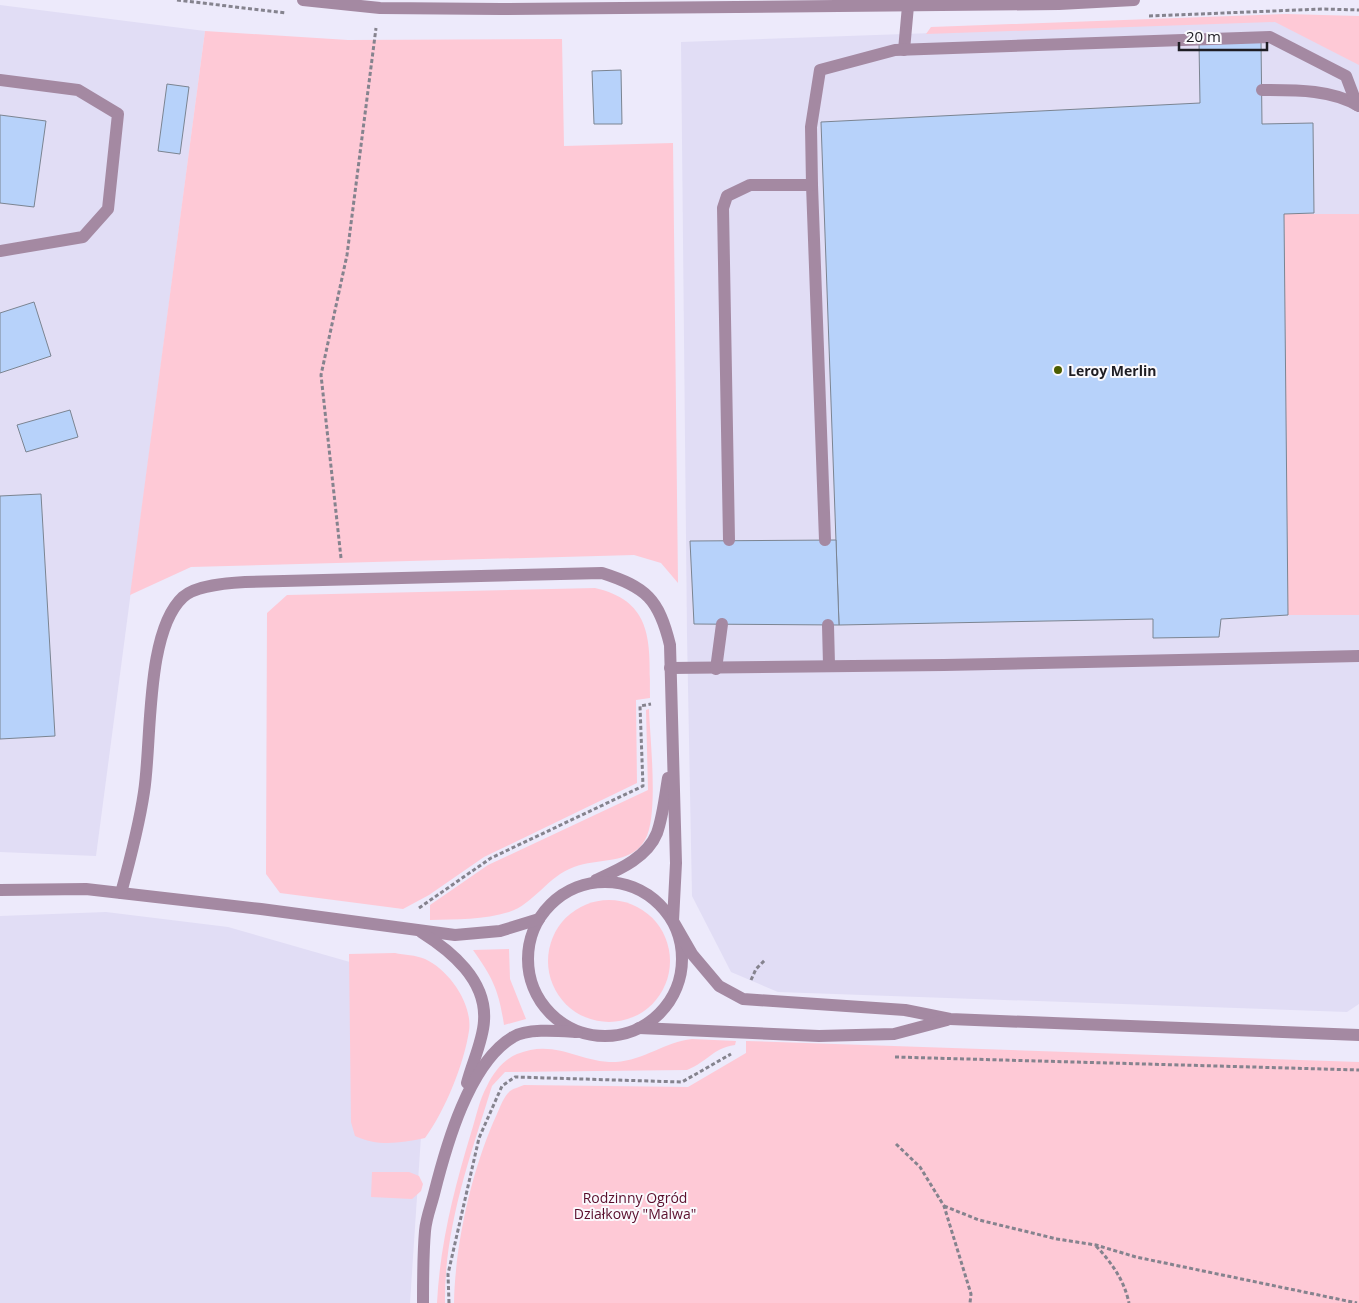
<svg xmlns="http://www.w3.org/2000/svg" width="1359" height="1303" font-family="'Open Sans',sans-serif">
  <rect width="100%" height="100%" fill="#edeafb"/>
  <!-- built -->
  <g fill="#e1ddf5">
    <polygon points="0,5 205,31 96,856 0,852"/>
    <polygon points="1294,20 1359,34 1359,1004 1347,1012 778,992 731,972 692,896 687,635 681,42"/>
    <polygon points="106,912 228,927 402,977 423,1106 410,1303 0,1303 0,916"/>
  </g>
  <!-- green -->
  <g fill="#fec9d6">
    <polygon points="1286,14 1359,16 1359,65 1275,22 926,34 931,27"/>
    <polygon points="205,31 348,40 562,39 564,146 673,143 678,583 661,563 634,555 191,567 130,595"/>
    <polygon points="1284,214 1359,214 1359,615 1288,615"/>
    <path d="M595,588C657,602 649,648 650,698L636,700L637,783L484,857L429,895L403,909L280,893L266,874L267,613L287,595Z"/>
    <path d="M649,709C650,740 659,816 645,840C631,865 597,858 574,867C548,876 534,904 509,912C484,920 456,919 430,920V905L488,865L648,790L646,710Z"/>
    <circle cx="609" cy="961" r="61"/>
    <path d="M509,949L510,979L526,1019L504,1025C499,991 493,978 473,950Z"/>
    <path d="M395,953C404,955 416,955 425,959C449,970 473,1004 469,1031C464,1064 445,1111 425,1138C400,1143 379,1147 355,1136L351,1122L349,954Z"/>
    <path d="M692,1039L736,1041L735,1045C711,1049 709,1061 687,1070L505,1072L492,1086C470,1157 444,1228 445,1303H437C440,1244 454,1189 471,1133C476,1118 479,1100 487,1086C493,1073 503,1060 517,1054C555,1038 580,1063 616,1062C644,1060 665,1042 692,1039Z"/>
    <path d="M746,1041L1359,1062V1303H454C455,1244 472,1168 497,1114C500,1107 504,1096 510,1091C514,1088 520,1087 524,1085L688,1087L746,1053Z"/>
    <polygon points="372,1172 409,1172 419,1176 423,1184 421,1191 412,1199 371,1197"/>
  </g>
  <!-- building -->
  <g fill="#b7d2fa" stroke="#7b8491">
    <polygon points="1261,41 1262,124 1313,123 1314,213 1284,214 1288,615 1221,619 1219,637 1153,638 1153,619 839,625 821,122 1200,103 1199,43"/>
    <polygon points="621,70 622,124 594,124 592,71"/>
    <polygon points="167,84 189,87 180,154 158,151"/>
    <polygon points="0,115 46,121 34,207 0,203"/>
    <polygon points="34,302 51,356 0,373 0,313"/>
    <polygon points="70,410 78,437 26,452 17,425"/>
    <polygon points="41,494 55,736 0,739 0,496"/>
    <polygon points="836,540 839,625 694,624 690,541"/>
  </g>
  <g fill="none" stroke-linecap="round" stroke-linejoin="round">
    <!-- path -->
    <g stroke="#85838e" stroke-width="3" stroke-dasharray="4 2.5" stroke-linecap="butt">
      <polyline points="177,0 286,13"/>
      <polyline points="1149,16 1323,9 1359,10"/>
      <polyline points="341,558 321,375 347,255 376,28"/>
      <polyline points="419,908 491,858 643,786 640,706 651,704"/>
      <polyline points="751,980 756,969 765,960"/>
      <polyline points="895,1057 1359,1070"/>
      <polyline points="896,1144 920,1167 944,1206 971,1294 970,1303"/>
      <polyline points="944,1206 979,1220 1057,1239 1096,1245 1136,1257 1357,1303"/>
      <path d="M1096,1246C1112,1263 1124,1280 1129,1303"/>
      <polyline points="449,1303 448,1274 479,1138 502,1086 515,1077 682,1082 731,1054"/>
    </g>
    <!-- lane -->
    <g stroke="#a489a2" stroke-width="12">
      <polyline points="904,50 908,6"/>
      <polyline points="0,80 78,90 118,114 108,209 83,237 0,251"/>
      <path d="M1262,90C1294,90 1331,89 1359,106"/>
      <polyline points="812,185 825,540"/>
      <polyline points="729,540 723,208 727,196 750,185 812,185 811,127 820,70 895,50 1270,37 1346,76 1357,105"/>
      <polyline points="828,625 829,665"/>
      <polyline points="670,668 944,665 1359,656"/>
      <polyline points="716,669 722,624"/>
      <path d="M596,880C618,870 647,858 657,833C663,816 665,796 668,778"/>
      <circle cx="605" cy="959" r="77"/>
      <polyline points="0,890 86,889 261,909 455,935 500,931 539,919"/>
      <path d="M121,893C130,860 139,826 144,792C152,742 145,632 183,597C196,585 228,583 245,582L602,573C646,587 659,599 670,645L676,863L673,921L692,954L719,986L743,999L905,1010L950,1019L1359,1035"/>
      <path d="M421,932C451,951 487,980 484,1021C483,1041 472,1063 467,1083"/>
      <polyline points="639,1028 819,1036 894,1034 947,1020"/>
      <path d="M423,1303C423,1279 423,1254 425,1231C426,1218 431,1206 434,1194C446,1146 469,1063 513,1037C527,1028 560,1031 577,1032"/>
    </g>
    <!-- street -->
    <polyline stroke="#a489a2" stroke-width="12" points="303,0 380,8 501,9 1059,4 1134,0"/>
  </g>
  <!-- markers -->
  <circle fill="#4c5e02" stroke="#faf9fd" stroke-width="2" cx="1058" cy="370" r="5"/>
  <g text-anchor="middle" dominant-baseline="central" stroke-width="4" stroke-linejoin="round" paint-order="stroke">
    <!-- poi labels -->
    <g font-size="14" font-weight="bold" fill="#1e1d23" stroke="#faf9fd" text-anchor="start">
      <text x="1068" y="370">Leroy Merlin</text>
    </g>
    <!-- park labels -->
    <g font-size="14" fill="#590e2c" stroke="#faf9fd">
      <text x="635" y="1197">Rodzinny Ogród<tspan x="635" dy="16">Działkowy "Malwa"</tspan></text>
    </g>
  </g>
  <!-- scale -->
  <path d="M1179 42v8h88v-8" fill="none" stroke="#1e1d23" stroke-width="2.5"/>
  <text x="1186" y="42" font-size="15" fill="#1e1d23" stroke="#faf9fd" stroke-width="4" paint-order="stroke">20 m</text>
</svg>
